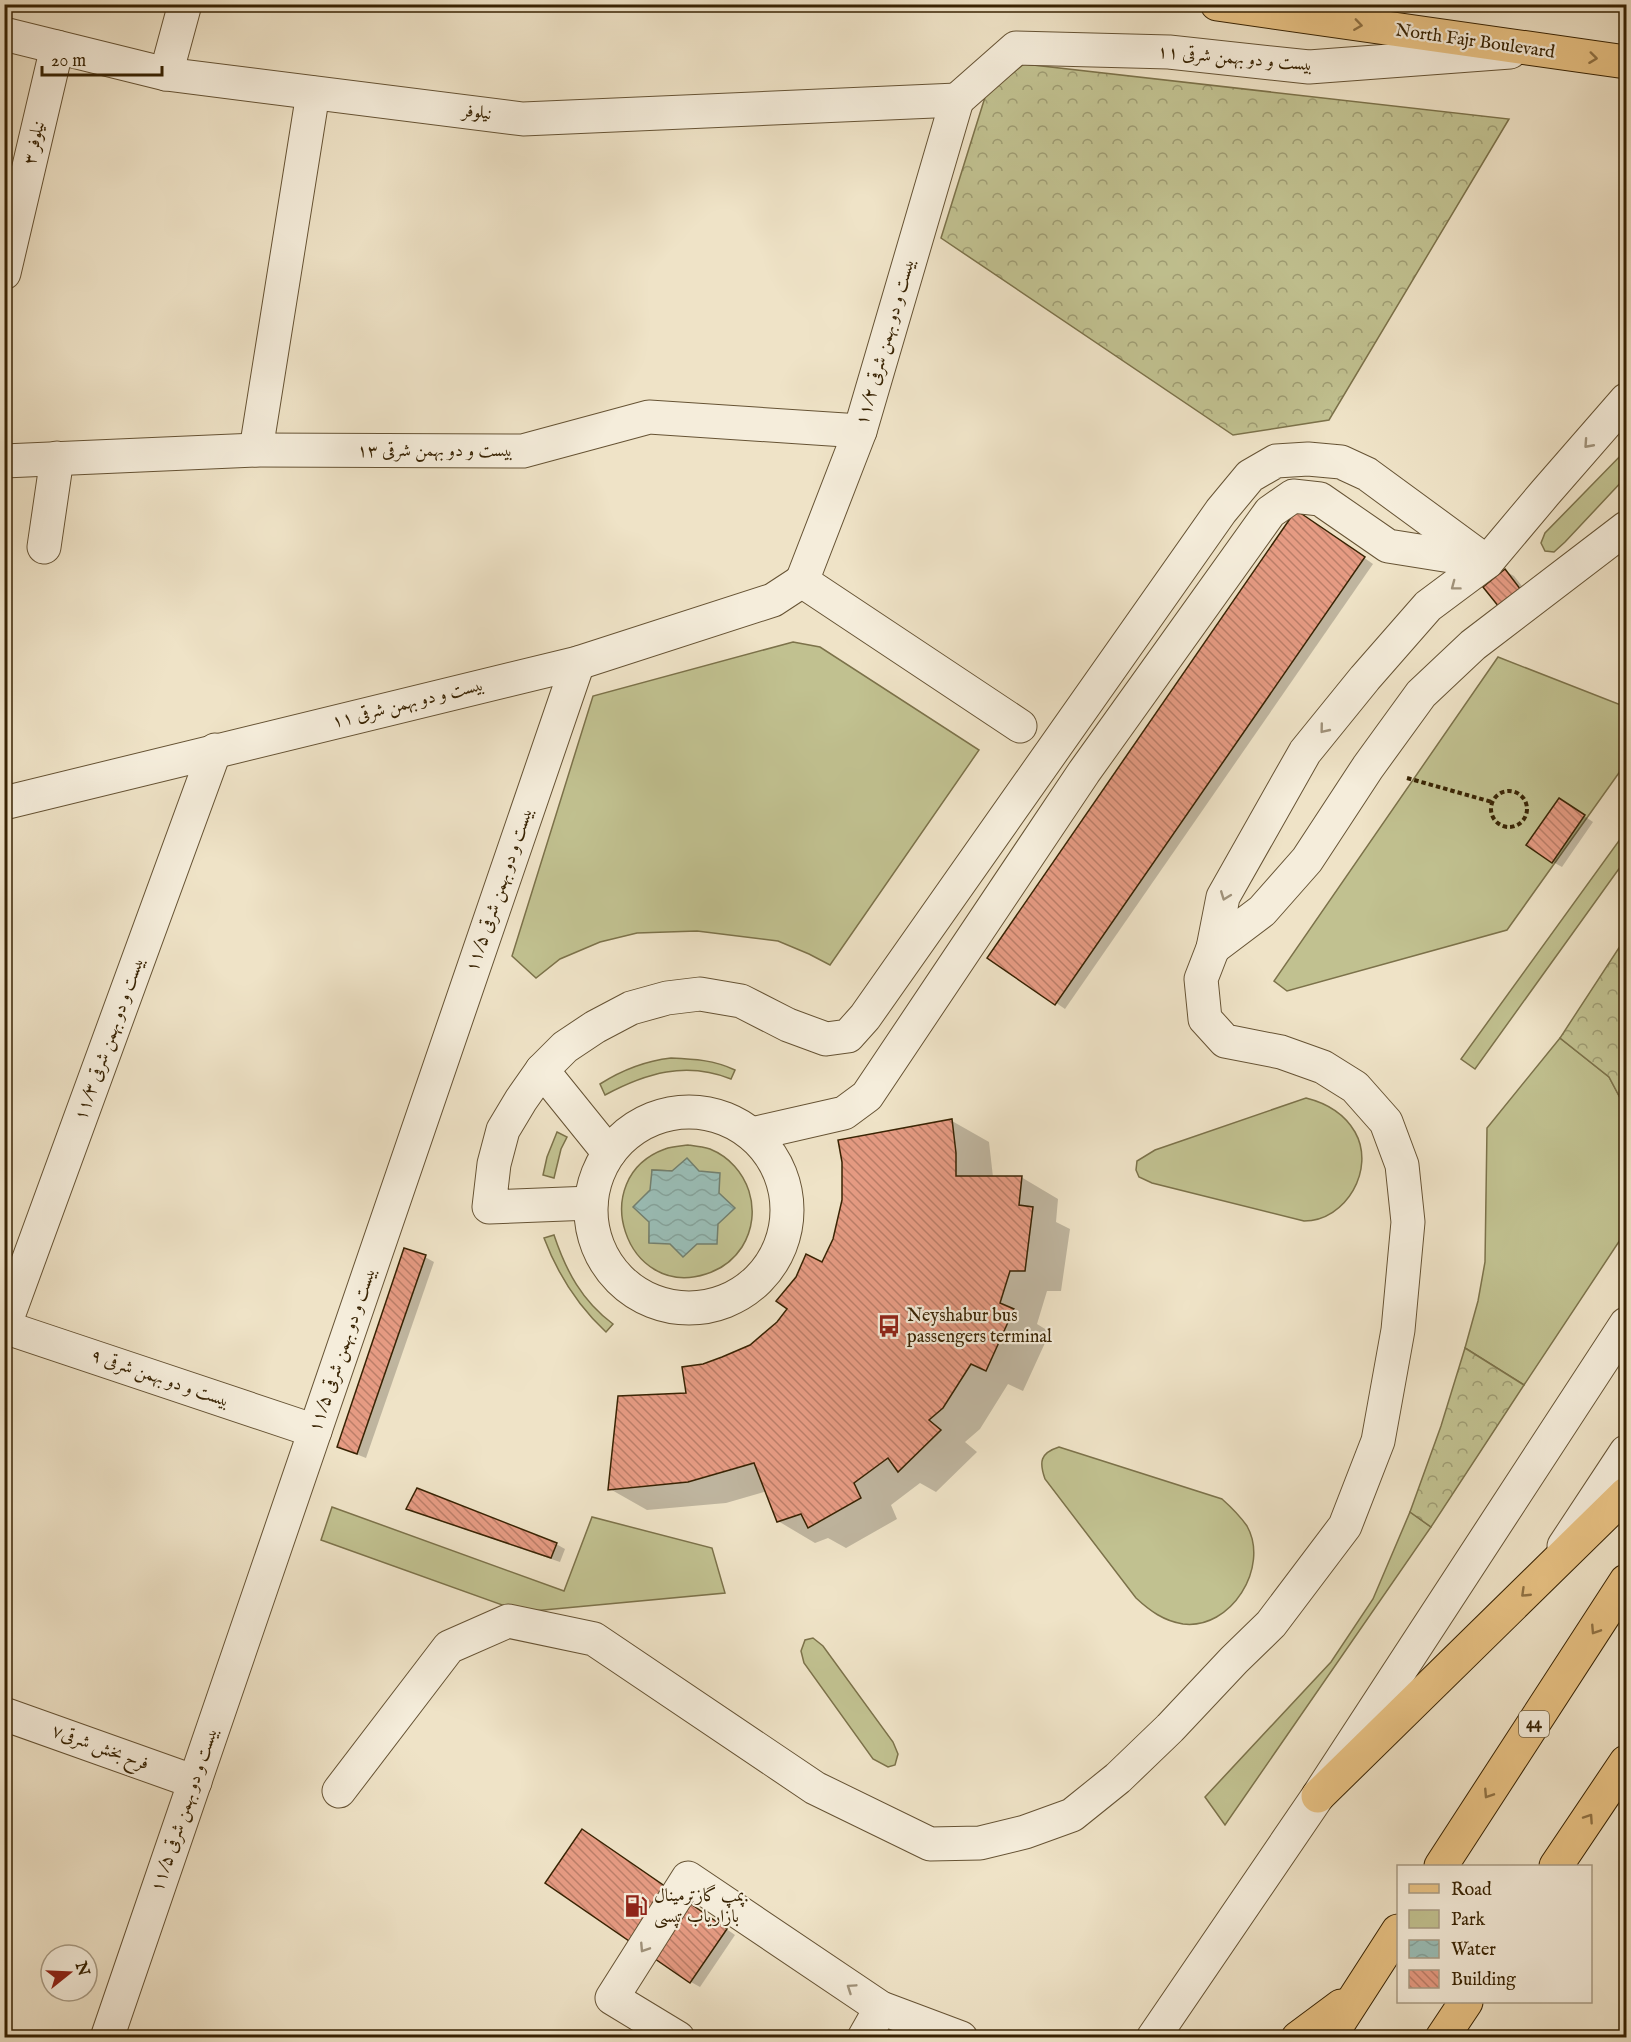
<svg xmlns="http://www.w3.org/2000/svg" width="1631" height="2042" font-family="'IM FELL English',Amiri,serif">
  <defs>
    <pattern id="forest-crowns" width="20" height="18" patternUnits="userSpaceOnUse" patternTransform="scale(1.5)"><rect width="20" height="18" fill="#c1c190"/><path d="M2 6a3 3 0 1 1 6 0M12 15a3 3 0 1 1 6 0" fill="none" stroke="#9e9c73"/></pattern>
    <pattern id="water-waves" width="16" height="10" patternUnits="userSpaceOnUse" patternTransform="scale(1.5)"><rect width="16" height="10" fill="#9abeb7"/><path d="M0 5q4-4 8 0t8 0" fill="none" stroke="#85a39c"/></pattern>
    <pattern id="building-back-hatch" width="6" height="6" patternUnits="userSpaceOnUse" patternTransform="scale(1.5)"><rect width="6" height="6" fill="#e69b83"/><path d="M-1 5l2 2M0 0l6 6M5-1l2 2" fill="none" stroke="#bb7e69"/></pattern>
  </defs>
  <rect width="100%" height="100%" fill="#efe3c7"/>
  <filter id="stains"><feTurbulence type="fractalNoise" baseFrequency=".00333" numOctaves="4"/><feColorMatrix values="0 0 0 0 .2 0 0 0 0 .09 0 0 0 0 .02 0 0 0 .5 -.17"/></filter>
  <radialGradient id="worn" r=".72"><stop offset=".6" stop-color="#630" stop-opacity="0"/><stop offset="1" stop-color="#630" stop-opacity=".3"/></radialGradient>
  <!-- green -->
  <g fill="#c1c190" stroke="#7c724a" stroke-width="1.5" fill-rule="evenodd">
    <polygon points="1626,450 1626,477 1565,542 1554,552 1545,551 1541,543 1545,533"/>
    <polygon points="793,642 820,647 979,750 830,965 809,954 778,941 697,931 637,933 600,942 560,959 536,978 512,956 593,696"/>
    <polygon points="1498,657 1626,707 1626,763 1507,930 1287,991 1274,981"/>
    <polygon points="1626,831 1626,859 1475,1069 1461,1059"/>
    <polygon points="1560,1038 1609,1077 1626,1109 1626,1231 1524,1385 1465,1348 1478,1301 1485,1262 1487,1128"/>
    <path d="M671,1058C694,1059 714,1060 735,1070L731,1079C686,1061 646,1073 605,1095L600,1084C622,1070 645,1061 671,1058Z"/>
    <path d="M1306,1098C1326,1103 1344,1113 1355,1132C1376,1169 1346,1221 1304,1221L1152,1183L1139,1177L1136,1170L1137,1161L1155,1150Z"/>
    <polygon points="557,1132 567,1137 561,1149 554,1178 543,1175 547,1157"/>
    <path d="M688,1145C695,1146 703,1147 710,1149C749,1165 764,1212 742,1247C733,1261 722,1269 706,1274C626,1300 585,1178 665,1149C672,1146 681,1146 688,1145ZM652,1170L672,1171L649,1243Z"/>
    <path d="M554,1235C566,1271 582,1301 613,1324L606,1332C577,1305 558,1275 544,1238Z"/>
    <path d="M1059,1447L1222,1499C1231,1507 1240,1516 1247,1526C1270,1567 1231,1630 1183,1624C1164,1621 1150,1611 1136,1598L1045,1479C1039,1462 1040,1453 1059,1447Z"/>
    <polygon points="332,1507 564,1591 592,1517 712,1548 725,1593 522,1612 321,1540"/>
    <polygon points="1410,1512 1431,1527 1225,1825 1205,1797 1331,1662 1373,1599"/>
    <polygon points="813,1638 823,1646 893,1742 898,1754 895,1765 888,1767 873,1759 804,1663 801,1651 805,1640"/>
  </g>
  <!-- forest -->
  <g fill="url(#forest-crowns)" stroke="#7c724a" stroke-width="1.5">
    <polygon points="1024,64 1509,119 1329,420 1233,435 941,238 986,94"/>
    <polygon points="1626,937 1626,1109 1609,1077 1560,1038"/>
    <polygon points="1465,1348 1524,1385 1431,1527 1410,1512 1441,1426"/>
  </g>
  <!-- water -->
  <polygon fill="url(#water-waves)" stroke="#73806f" stroke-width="1.5" points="687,1158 699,1171 720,1173 719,1193 735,1208 718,1224 717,1244 697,1244 683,1257 670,1244 649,1243 649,1222 633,1207 650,1190 652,1170 672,1171"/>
  <!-- shadow -->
  <g fill="#0003">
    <polygon points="1306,517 1373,564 1065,1009 989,957"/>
    <polygon points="1505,571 1514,576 1529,595 1485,587"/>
    <polygon points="1568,805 1593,822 1562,867 1553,862"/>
    <polygon points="952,1121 989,1142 993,1177 1021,1177 1058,1199 1056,1222 1070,1229 1061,1291 1047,1291 1037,1324 1050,1332 1023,1391 1008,1384 980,1429 965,1442 977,1452 936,1492 920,1483 891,1505 897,1519 846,1548 828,1538 815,1543 778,1521 767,1491 726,1503 647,1510 610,1489 687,1394 703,1365 751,1346 779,1323 823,1264"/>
    <polygon points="425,1257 434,1262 366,1458 348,1451 339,1446"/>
    <polygon points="408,1508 556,1544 565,1549 560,1562 417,1513"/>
    <polygon points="592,1836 735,1935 700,1987 691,1982"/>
  </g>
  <!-- building -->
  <g fill="url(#building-back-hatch)" stroke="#382303" stroke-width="1.5">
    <polygon points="1296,510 1365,557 1055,1005 987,958"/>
    <polygon points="1505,569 1521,590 1499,607 1483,587"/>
    <polygon points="1559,798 1585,815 1552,863 1526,845"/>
    <polygon points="952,1119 956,1153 956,1176 1022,1176 1019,1205 1033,1207 1025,1271 1010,1271 1000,1303 1014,1309 986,1371 971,1364 943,1408 929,1420 941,1430 898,1472 888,1458 854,1483 861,1498 808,1528 801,1514 777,1522 754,1463 688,1482 608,1490 618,1396 686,1393 682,1367 703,1364 722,1357 750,1345 777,1322 787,1309 776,1301 796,1277 806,1254 822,1262 833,1239 842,1200 842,1162 838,1140"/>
    <polygon points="404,1248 426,1255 357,1454 337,1447"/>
    <polygon points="417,1488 557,1543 551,1558 406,1509"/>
    <polygon points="582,1829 727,1929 690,1983 545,1883"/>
  </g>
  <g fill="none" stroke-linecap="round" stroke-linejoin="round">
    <!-- minor casing -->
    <g stroke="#665334" stroke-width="35">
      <g id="minor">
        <polyline points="4,34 166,74 523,119 957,100"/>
        <polyline points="166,74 185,4"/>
        <polyline points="957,100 1016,48 1169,52 1309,67 1510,52"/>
        <polyline points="4,273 57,47"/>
        <polyline points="1626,400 1545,493 1487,562 1428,606 1365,678 1305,752 1223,897 1213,948 1262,911 1307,860 1368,767 1421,694 1473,645 1626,528"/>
        <polyline points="256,450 313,93"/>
        <polyline points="4,461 256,450 523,451 649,417 860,431"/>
        <polyline points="44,547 57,458"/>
        <polyline points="802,581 860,431 957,100"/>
        <polyline points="802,581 1020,726"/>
        <polyline points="4,803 578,663 773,600 802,581"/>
        <polyline points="542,1070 609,1153"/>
        <circle cx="689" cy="1210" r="98"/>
        <polyline points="752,1134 844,1113 867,1096 1084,772 1270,512 1293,496 1320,499 1388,546 1482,561"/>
        <polyline points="591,1203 489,1207 494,1164 503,1130 521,1100 542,1070 565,1047 595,1027 631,1008 667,998 700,994 741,1001 788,1025 826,1039 848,1036 865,1017 1221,511 1250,476 1276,461 1308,459 1341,462 1367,474 1487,562"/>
        <polyline points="4,1327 215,750"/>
        <polyline points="4,1327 315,1431"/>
        <polyline points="1564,1546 1626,1452"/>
        <polyline points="4,1714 195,1782"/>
        <polyline points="339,1791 449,1647 508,1621 594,1639 815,1788 930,1844 980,1843 1025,1832 1072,1815 1118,1778 1170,1728 1234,1660 1271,1624 1345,1526 1378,1441 1398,1330 1408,1222 1402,1165 1386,1122 1355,1087 1323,1067 1281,1052 1225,1041 1205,1019 1201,979 1213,948"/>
        <polyline points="107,2038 578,663"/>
        <polyline points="678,2038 612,1998 688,1878 881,2008 961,2038"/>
        <polyline points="864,2038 881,2008"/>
        <polyline points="1153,2038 1318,1796 1626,1324"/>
      </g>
    </g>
    <!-- major casing -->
    <g stroke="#382303" stroke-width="35">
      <polyline id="major" points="1217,4 1626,62"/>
    </g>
    <!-- highway casing -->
    <g stroke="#382303" stroke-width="35">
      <g id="highway">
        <polyline points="1318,1796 1626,1494"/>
        <polyline points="1441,1866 1626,1581"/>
        <polyline points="1556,1866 1626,1762"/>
        <polyline points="1298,2038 1341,2006"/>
        <polyline points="1329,2038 1398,1931"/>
        <polyline points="1442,2038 1466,2002"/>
      </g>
    </g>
    <!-- path -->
    <g stroke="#382303" stroke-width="4" stroke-dasharray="4.5 3" stroke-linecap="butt">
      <polyline points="1407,778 1492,802"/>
      <circle cx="1509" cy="809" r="18"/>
    </g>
    <!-- minor -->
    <use href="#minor" stroke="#f5eddb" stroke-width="33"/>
    <!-- major -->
    <use href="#major" stroke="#e8c284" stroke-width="33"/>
    <!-- highway -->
    <use href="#highway" stroke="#e8c284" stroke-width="33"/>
  </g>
  <!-- one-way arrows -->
  <defs><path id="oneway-chevron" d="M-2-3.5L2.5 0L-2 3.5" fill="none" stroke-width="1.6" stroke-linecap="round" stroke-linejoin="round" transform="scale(1.5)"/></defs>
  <g stroke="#907244">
    <use href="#oneway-chevron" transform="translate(1358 25) rotate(8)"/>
    <use href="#oneway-chevron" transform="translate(1593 58) rotate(7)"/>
    <use href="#oneway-chevron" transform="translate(1525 1593) rotate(136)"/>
    <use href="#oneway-chevron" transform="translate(1595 1630) rotate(123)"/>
    <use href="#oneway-chevron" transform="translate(1488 1794) rotate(123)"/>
    <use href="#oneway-chevron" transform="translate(1589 1818) rotate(-56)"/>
  </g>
  <g stroke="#a0927a">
    <use href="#oneway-chevron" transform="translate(1588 444) rotate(132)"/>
    <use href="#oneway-chevron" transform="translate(1455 586) rotate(143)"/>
    <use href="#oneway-chevron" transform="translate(1324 729) rotate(129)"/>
    <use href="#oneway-chevron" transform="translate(1225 896) rotate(111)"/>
    <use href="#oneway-chevron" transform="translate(644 1948) rotate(123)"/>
    <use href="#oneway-chevron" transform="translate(851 1988) rotate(-146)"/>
  </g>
  <!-- icons -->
  <defs>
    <g id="bus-bare" transform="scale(1.8)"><path d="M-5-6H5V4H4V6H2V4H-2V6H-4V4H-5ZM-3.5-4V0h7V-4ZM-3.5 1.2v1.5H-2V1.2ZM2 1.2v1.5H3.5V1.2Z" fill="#8f2418" stroke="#f5eddb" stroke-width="2.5" paint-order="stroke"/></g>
    <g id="fuel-bare" transform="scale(1.8)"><path d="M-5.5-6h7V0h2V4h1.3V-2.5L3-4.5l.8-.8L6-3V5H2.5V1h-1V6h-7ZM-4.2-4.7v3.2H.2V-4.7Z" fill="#8f2418" stroke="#f5eddb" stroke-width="2.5" paint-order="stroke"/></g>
  </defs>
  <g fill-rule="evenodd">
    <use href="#bus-bare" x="889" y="1326"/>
    <use href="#fuel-bare" x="636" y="1906"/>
  </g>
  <g text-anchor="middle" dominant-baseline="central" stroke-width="4.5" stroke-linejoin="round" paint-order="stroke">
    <!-- shield labels -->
    <rect fill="#f5eddb" stroke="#716044" stroke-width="1.5" x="1519" y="1711" width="30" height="26" rx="4.5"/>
    <g font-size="16" font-weight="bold" fill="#382303">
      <text x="1534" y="1724">44</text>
    </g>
    <!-- street labels -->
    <g font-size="18" fill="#382303" stroke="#f5eddb">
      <text transform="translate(1475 42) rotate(8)">North Fajr Boulevard</text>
      <text transform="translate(1235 59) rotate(5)">بیست و دو بهمن شرقی ۱۱</text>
      <text transform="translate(477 113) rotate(7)">نیلوفر</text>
      <text transform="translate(35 143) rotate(-77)">نیلوفر ۳</text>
      <text transform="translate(886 342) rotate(-74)">بیست و دو بهمن شرقی ۱۱/۲</text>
      <text x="435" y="451">بیست و دو بهمن شرقی ۱۳</text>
      <text transform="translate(408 704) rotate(-14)">بیست و دو بهمن شرقی ۱۱</text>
      <text transform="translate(500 890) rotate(-71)">بیست و دو بهمن شرقی ۱۱/۵</text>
      <text transform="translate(110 1039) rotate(-70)">بیست و دو بهمن شرقی ۱۱/۳</text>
      <text transform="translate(343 1350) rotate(-71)">بیست و دو بهمن شرقی ۱۱/۵</text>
      <text transform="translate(160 1379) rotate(19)">بیست و دو بهمن شرقی ۹</text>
      <text transform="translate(100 1748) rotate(20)">فرح بخش شرقی۷</text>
      <text transform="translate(185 1810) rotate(-71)">بیست و دو بهمن شرقی ۱۱/۵</text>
    </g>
    <!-- poi labels -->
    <g font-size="18" fill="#382303" stroke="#f5eddb" text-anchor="start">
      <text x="907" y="1316">Neyshabur bus<tspan x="907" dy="21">passengers terminal</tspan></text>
      <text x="654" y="1896">پمپ گازترمینال.<tspan x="654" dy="21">بازاریاب تپسی</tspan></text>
    </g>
  </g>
  <!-- margin -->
  <rect width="1631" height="2042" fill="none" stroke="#efe3c7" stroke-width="24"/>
  <rect x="6" y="6" width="1619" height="2030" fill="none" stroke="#382303" stroke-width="3"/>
  <rect x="12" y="12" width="1607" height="2018" fill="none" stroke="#382303" stroke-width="1.5"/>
  <!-- legend -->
  <rect x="1397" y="1865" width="195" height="138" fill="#f5eddb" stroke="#a99c85" stroke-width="1.5"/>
  <rect x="1409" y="1884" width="30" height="9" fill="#e8c284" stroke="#a99c85" stroke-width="1.5"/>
  <text x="1451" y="1895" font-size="18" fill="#382303">Road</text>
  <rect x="1409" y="1910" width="30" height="18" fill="#c1c190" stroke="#a99c85" stroke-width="1.5"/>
  <text x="1451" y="1925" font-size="18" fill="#382303">Park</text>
  <rect x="1409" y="1940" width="30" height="18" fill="url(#water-waves)" stroke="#a99c85" stroke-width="1.5"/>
  <text x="1451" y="1955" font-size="18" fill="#382303">Water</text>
  <rect x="1409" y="1970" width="30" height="18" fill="url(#building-back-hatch)" stroke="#a99c85" stroke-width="1.5"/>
  <text x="1451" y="1985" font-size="18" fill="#382303">Building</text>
  <!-- north arrow -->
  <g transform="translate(69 1973) rotate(72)"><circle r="28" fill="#f5eddb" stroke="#a99c85" stroke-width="1.5"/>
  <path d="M0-4.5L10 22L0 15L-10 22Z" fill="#8f2418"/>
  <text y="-9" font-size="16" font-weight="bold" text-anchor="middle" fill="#382303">N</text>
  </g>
  <!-- scale -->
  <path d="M42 66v9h120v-9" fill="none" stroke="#382303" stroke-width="3"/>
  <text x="51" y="66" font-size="18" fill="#382303" stroke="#f5eddb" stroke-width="4.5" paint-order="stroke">20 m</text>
  <rect width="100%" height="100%" filter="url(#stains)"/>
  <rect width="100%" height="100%" fill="url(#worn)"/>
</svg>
